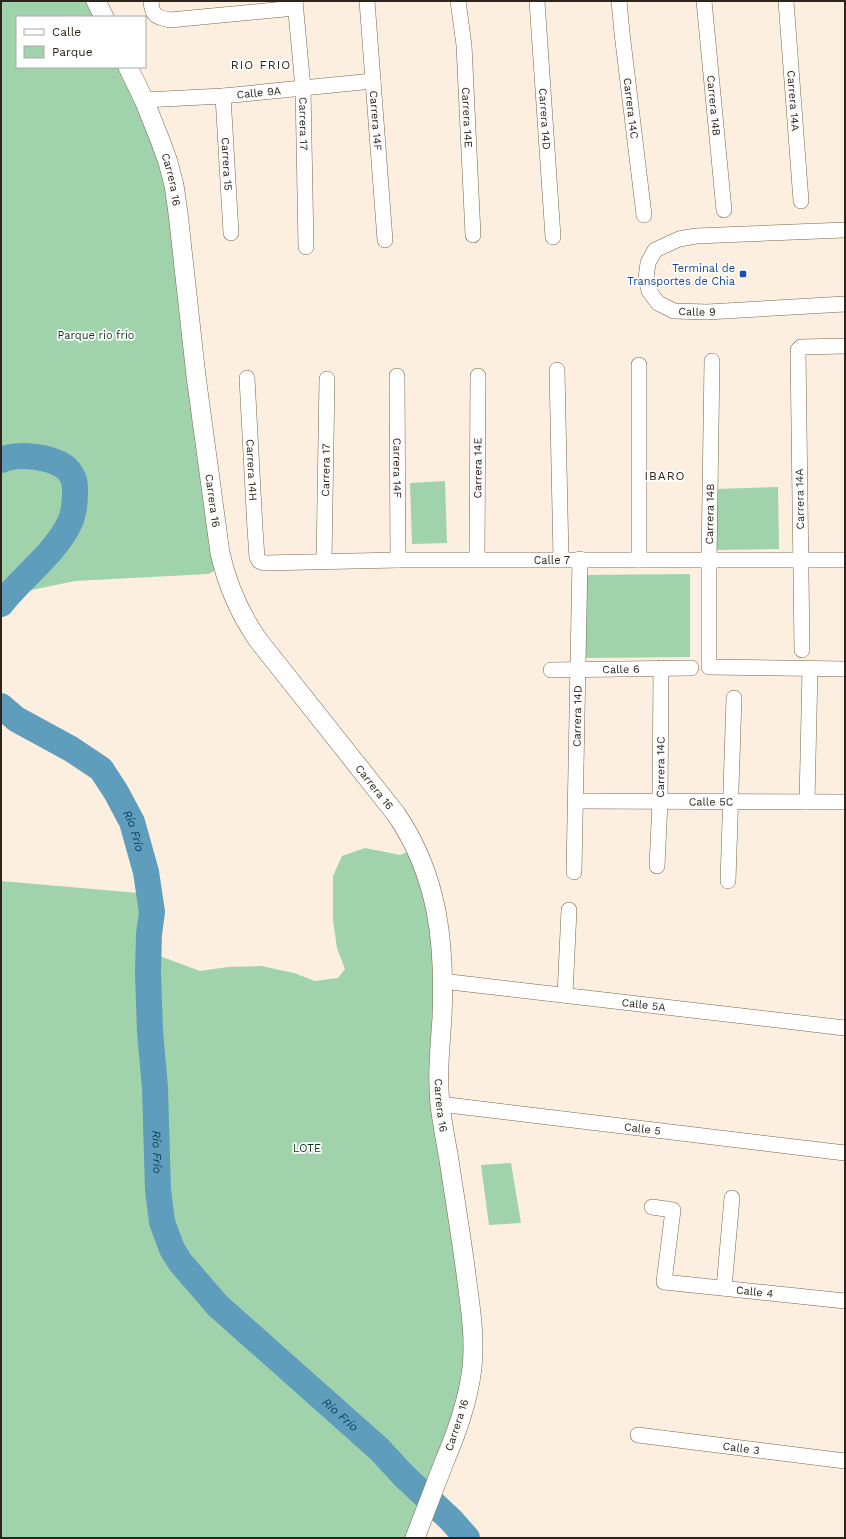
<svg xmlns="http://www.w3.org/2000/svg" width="846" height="1539" font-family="'Work Sans',sans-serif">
  <rect width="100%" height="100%" fill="#fcefdf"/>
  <!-- green -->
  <g fill="#a0d3ab">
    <polygon points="1,1 96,1 104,17 17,17 17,67 128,67 160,140 223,567 208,574 75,581 7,595 1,586"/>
    <polygon points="445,481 447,543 412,544 410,483"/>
    <polygon points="778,487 779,549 715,550 714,489"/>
    <polygon points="690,574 690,657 582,658 582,575"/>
    <polygon points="365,848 400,855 416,848 429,881 439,1056 473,1353 415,1538 1,1538 1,881 150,894 152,912 149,952 200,971 228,967 261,966 294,973 315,981 338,978 345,969 337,948 333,920 333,876 342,856"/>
    <polygon points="511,1163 521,1223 489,1225 481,1165"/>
  </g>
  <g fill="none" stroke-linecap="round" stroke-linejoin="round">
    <!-- river -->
    <g stroke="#5f9dbd" stroke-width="26">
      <path d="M1,460C17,453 42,456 58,463C70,468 76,479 75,492C75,502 74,513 70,522C55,554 23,576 1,604"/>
      <path id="s1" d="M1,706L16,719L71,749L101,769L116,792L132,822L146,872L152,912L149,934L148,973L150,1031L155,1088L158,1190L162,1222L172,1249L180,1262L218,1306L379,1449L404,1476L451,1520L467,1538"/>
    </g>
    <!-- minor casing -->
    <g stroke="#78654e" stroke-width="16">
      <g id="minor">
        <path d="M151,1C152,16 156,17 170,20L295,8"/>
        <path id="s2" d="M295,1L303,88L306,247"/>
        <path id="s3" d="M367,1L385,240"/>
        <path id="s4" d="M458,1L464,45L473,235"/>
        <path id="s5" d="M537,1L553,237"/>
        <path id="s6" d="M619,1L622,33L644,215"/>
        <path id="s7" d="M704,1L724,210"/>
        <path id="s8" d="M786,1L801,201"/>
        <path id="s9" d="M223,96L231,233"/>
        <path id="s10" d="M144,100L223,96L373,81"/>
        <path id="s11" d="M845,230L696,236L679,239L655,250L648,263L646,278L649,291L658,303L674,311L707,312L845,304"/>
        <polyline points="712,361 709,560 709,667 845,669"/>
        <polyline points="639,365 639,560"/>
        <polyline points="557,370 561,559"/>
        <path id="s12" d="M397,376L398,560"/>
        <path id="s13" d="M247,378L255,529L257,557L259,561L264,563L398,560H845"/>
        <path id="s14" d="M477,559L478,376"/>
        <path id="s15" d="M324,561L327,379"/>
        <polyline points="802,650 798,350 801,347 845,346"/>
        <path id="s16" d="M551,670L691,668"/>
        <path id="s17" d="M576,801L845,802"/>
        <polyline points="807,802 810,669"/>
        <path id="s18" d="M657,866L660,802L661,668"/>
        <path id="s19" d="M574,872L580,559"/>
        <polyline points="728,881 734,698"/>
        <path id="s20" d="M442,981L845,1028"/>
        <polyline points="565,995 569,910"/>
        <path id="s21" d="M440,1104L845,1153"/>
        <path id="s22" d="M652,1207L673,1210L664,1282L845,1301"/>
        <polyline points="724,1288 732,1198"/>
        <path id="s23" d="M638,1435L845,1461"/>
      </g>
    </g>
    <!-- tertiary casing -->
    <g stroke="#78654e" stroke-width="20">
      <g id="tertiary">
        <polyline points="96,1 104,17"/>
        <path id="s24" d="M128,67L144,100L160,140L168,162L174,185L178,213L196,376L220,553C227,584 240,614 258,640L396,814C439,877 445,945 442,1018C440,1047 437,1076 440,1104C442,1123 446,1142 449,1160C455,1201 462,1241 467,1282C471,1311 475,1339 472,1368C468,1402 456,1434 443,1465C434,1489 424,1514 415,1538"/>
      </g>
    </g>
    <!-- minor -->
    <use href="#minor" stroke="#fff" stroke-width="15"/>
    <!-- tertiary -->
    <use href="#tertiary" stroke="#fff" stroke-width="19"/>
  </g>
  <!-- markers -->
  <rect fill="#1a4fb4" stroke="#fff" stroke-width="1.5" x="739" y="270" width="8" height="8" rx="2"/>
  <g text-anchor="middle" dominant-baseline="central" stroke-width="3.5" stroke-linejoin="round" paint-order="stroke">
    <!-- street labels -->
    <g font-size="11" fill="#2d251b" stroke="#fff">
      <text stroke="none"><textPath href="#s10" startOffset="115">Calle 9A</textPath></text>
      <text stroke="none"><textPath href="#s8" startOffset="100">Carrera 14A</textPath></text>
      <text stroke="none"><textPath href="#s7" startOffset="105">Carrera 14B</textPath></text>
      <text stroke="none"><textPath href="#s6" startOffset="108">Carrera 14C</textPath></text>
      <text stroke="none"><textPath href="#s4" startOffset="117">Carrera 14E</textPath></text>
      <text stroke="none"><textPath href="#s5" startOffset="118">Carrera 14D</textPath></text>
      <text stroke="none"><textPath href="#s3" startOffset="120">Carrera 14F</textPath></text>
      <text stroke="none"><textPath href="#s2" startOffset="123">Carrera 17</textPath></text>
      <text stroke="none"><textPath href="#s9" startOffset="68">Carrera 15</textPath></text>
      <text stroke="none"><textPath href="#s24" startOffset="121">Carrera 16</textPath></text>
      <text stroke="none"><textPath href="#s11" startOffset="292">Calle 9</textPath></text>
      <text stroke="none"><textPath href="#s12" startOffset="92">Carrera 14F</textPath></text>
      <text stroke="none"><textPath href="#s14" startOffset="91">Carrera 14E</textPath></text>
      <text stroke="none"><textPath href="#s13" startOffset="92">Carrera 14H</textPath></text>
      <text stroke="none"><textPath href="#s15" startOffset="91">Carrera 17</textPath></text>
      <text transform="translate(800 499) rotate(-91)">Carrera 14A</text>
      <text stroke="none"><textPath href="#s24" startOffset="445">Carrera 16</textPath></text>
      <text transform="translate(710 514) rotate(-89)">Carrera 14B</text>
      <text stroke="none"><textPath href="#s13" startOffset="477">Calle 7</textPath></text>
      <text stroke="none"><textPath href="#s16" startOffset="70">Calle 6</textPath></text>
      <text stroke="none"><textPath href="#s19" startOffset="156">Carrera 14D</textPath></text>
      <text stroke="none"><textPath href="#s18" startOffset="99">Carrera 14C</textPath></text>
      <text stroke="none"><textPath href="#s24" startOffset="781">Carrera 16</textPath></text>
      <text stroke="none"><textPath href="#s17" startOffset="135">Calle 5C</textPath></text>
      <text stroke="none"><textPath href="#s20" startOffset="203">Calle 5A</textPath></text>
      <text stroke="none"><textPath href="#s24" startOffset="1116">Carrera 16</textPath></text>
      <text stroke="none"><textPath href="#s21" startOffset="204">Calle 5</textPath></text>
      <text stroke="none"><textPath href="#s22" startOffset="185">Calle 4</textPath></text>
      <text transform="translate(457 1425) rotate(-72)">Carrera 16</text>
      <text stroke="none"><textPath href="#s23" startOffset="104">Calle 3</textPath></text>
    </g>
    <!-- transit labels -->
    <g font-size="11" fill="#164399" stroke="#fff" text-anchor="end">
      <text x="735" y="268">Terminal de<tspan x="735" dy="13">Transportes de Chia</tspan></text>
    </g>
    <!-- park labels -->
    <g font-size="11" fill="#0b3419" stroke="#fff">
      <text x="96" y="335">Parque rio frio</text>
      <text x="307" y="1148">LOTE</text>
    </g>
    <!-- neighbourhood labels -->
    <g font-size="12" letter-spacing="1" fill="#2d251b" stroke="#fff">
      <text x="261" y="65">RIO FRIO</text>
      <text x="665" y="476">IBARO</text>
    </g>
    <!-- water labels -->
    <g font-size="12" font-style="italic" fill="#0e435a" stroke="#fff">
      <text stroke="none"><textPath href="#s1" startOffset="189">Río Frío</textPath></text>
      <text stroke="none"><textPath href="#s1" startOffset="513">Río Frío</textPath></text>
      <text stroke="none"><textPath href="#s1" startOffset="849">Río Frío</textPath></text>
    </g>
  </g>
  <!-- border -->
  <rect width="846" height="1539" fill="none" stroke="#2d251b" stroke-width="4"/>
  <!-- legend -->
  <rect x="16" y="16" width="130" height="52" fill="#ffffff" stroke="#aba8a4"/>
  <rect x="24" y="29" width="20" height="6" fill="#ffffff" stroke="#aba8a4"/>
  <text x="52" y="36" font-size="12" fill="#2d251b">Calle</text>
  <rect x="24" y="46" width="20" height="12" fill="#a0d3ab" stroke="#aba8a4"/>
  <text x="52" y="56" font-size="12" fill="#2d251b">Parque</text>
</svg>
